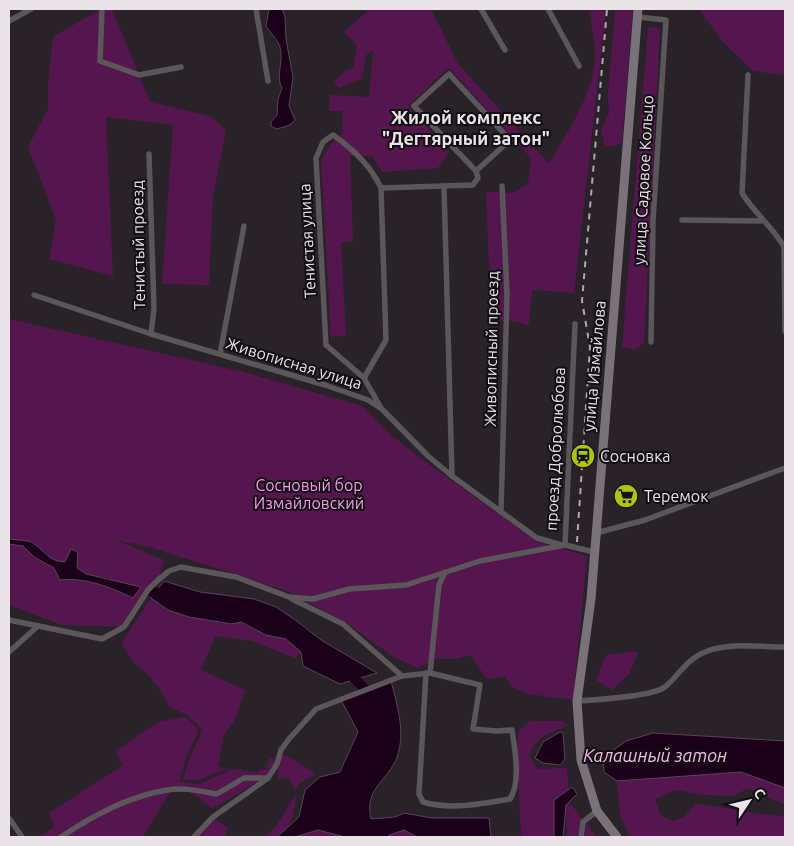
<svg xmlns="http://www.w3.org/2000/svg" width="794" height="846" font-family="Ubuntu,sans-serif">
  <rect width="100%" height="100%" fill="#2a2229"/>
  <!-- green -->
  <g fill="#551650">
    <polygon points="101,9 112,9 150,102 210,116 226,130 213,197 209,285 162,284 173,125 106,117 113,276 49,259 56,220 28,147 48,109 48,82 53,37"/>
    <path d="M370,9H431L458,64L549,164C567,132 590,100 595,62C597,43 590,27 590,9L606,11L574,293L532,290L529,325L513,321L491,320L486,192L513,193L528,183L531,158L449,68L408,106L449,152L438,168L382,172L372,156H350L353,241L341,243L346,336L331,337L321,160L330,145L342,134V111H329L330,95L369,97L373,50L366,55L362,79L339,88L334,82L345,70L353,68L357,45L344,32Z"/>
    <polygon points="615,9 633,9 622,142 618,145 605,147 601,129 609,114 608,93"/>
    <polygon points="699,9 785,9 785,75 753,71 723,42"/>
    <polygon points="648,27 660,28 644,343 635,350 622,347"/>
    <path d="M9,319L244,372L362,406L390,434L423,460L536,541L587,556L573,700L528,694L511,687L505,676L487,679L470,655L456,659H435L417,668L392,656L345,622L287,591L153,548L116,540L164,560L158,580L124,627L62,625L9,605V544L23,546L34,557L54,568L60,580C85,577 110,587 132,598L110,578L86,574L77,568L78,552L71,550L65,562L54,561L33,542L9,539Z"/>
    <polygon points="151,598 168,610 189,617 232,624 241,622 265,635 286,639 301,652 295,658 252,641 215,636 201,670 245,690 235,720 224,735 218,766 226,769 198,780 183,780 189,760 203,730 186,714 170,708 160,690 145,671 134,663 121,643"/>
    <polygon points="634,651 638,653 629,674 612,690 596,680 606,655"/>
    <path d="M185,717L199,730L185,760L179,782L200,784L233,769L257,773L260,769L266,770L269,758L275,760L278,753L288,756L315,774L300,783L295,790L289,778L277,779L279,769L273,768L265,777L212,809C200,797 188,787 170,792L143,837H40L54,827L49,813L122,766L116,751L158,722Z"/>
    <path d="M530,721H562L568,726C548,733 537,735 529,756L538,769L567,768L569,802L597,837H567L566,805L554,800V837H521L517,748L519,731Z"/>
    <polygon points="741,772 785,788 785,805 749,788 732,796 704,795 676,790 655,799 661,816 674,821 684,817 697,803 757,814 785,816 785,837 630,837 620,815 617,781"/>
    <path d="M296,794C295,807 292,832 277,837C274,838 268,837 265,837L277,825Z"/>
    <polygon points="215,819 228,828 225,837 198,837"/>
    <polygon points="318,830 345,837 295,837"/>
    <polygon points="404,830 417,837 389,837 389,835"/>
  </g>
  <!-- water -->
  <g fill="#1b0019" stroke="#594457">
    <path d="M269,9H282L285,16L286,39L293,77L289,106L295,120L290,125L277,129L271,126V122L277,115L278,99L282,88C276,78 282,65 281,53C281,42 271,34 266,26Z"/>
    <path d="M9,539C16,540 28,540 33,543C46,552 48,561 65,562L71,549L78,552L77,568L86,574L141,587L133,598C110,587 85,577 60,580L54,568L34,557L23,546L9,544Z"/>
    <polygon points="164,581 200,592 254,599 276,607 298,622 321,640 377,673 340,684 303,666 301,652 286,639 266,635 241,622 232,624 189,617 168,610 151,598"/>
    <path d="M391,681C397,705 406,732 397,757C387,783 364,787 371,819L395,817L404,813L432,818H489L491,837H417L404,830L389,835V837H345L318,830L295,837H277L299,817L305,790L320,777L340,772L358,732L341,700Z"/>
    <polygon points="560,732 563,733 565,759 560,765 543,763 535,758 543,742"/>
    <polygon points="653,733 785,741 785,788 741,772 617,781 604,772 603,758 626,741"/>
    <polygon points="572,787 577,794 566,805 563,837 554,837 554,800"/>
  </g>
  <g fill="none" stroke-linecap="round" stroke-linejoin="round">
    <!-- river -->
    <g stroke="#1b0019" stroke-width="10">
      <polyline points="152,592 169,594"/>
      <polyline points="347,671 372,696"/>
    </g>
    <!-- street -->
    <g stroke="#5b565a" stroke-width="5.5">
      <polyline points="102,9 100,61 139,75 181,67"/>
      <polyline points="256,9 268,81"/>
      <polyline points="481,9 505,50"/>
      <polyline points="548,9 579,66"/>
      <polyline points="638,17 666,20 653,220 651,342"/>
      <polyline points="9,21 31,9"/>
      <path d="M748,75L742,193C754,213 774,228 784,247L785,331"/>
      <polyline points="149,154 154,308 151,334"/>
      <polyline points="444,187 452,476"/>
      <polyline points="381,188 386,340 364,378 381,408"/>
      <polyline points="682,220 762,221"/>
      <polyline points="34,295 151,334 325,385 368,400 382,409 428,456 452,476 537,538 562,545"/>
      <polyline points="575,324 565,545 594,552"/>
      <polyline points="220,354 244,226"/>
      <path d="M364,378L326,345L316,158L323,142L333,135C353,149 371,166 381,188L473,185L478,178L476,171L414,106L449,74L510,140L476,171"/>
      <polyline points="501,512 507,294 502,186"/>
      <polyline points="596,533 645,520 785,468"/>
      <polyline points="292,599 343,624 402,676"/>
      <polyline points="9,620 102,639 124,627 148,590 158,580 169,571 181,567 236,577 289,597 313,599 349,589 406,585 480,561 565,545"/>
      <polyline points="9,652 38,626"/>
      <path d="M426,673L419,794L423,802C450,810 482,804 510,799C521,781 515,751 512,730L496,731L473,729L480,685L430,673"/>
      <path d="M577,701C593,700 654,696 665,687C678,676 688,658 705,652C729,642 760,647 785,647"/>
      <polyline points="9,818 22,837"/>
      <path d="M61,837C92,816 129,796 167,790C184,787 200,791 217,794L244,778H268"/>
      <polyline points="194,837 213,817 268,778 277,764 281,750 289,739 316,709 402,676 430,673 439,585 445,572"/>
      <polyline points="581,837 583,822 597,811"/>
    </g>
    <!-- secondary -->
    <polyline stroke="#797278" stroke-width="9" points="617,837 597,811 581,760 577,701 591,599 638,9"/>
    <!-- rail -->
    <polyline stroke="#afa9ae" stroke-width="2" stroke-dasharray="6 6" stroke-linecap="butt" points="577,542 590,347 582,301 607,9"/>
  </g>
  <!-- icons -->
  <defs>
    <g id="station-disc" transform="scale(1.25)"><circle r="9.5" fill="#b0c503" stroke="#110d10"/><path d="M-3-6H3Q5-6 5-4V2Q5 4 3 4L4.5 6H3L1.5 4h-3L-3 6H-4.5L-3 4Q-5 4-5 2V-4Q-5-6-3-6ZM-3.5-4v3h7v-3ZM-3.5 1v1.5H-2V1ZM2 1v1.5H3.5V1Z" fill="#111"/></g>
    <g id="supermarket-disc" transform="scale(1.25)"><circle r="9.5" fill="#b0c503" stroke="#110d10"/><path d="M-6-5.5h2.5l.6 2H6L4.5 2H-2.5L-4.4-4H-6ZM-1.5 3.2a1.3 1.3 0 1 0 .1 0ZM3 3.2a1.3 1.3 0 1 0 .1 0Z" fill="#111"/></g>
  </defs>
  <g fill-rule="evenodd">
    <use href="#station-disc" x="583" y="456"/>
    <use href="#supermarket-disc" x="626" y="496"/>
  </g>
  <g text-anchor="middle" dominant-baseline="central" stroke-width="4" stroke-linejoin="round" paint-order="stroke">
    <!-- street labels -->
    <g font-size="16" fill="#eae4e9" stroke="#110d10">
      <text transform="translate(643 180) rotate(-87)">улица Садовое Кольцо</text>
      <text transform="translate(307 241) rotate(-93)">Тенистая улица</text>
      <text transform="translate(138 245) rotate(-91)">Тенистый проезд</text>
      <text transform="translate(491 349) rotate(-89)">Живописный проезд</text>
      <text transform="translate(294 363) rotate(17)">Живописная улица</text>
      <text transform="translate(594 366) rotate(-85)">улица Измайлова</text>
      <text transform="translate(555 449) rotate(-87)">проезд Добролюбова</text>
    </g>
    <!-- poi labels -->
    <g font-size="16" fill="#eae4e9" stroke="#110d10" text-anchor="start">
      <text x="600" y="456">Сосновка</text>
      <text x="644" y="496">Теремок</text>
    </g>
    <!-- park labels -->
    <g font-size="16" fill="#fa99ef" stroke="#110d10">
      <text x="309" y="485">Сосновый бор<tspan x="309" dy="18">Измайловский</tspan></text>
    </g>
    <!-- neighbourhood labels -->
    <g font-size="18" font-weight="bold" fill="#eae4e9" stroke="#110d10">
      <text x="466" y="117">Жилой комплекс<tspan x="466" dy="21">"Дегтярный затон"</tspan></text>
    </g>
    <!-- water labels -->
    <g font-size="18" font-style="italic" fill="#f4baec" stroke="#110d10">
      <text x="655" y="755">Калашный затон</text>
    </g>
  </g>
  <!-- border -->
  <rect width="794" height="846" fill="none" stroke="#eae4e9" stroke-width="20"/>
  <!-- north arrow -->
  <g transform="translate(749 801) rotate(55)" stroke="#110d10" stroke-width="4" paint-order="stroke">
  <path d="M0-4L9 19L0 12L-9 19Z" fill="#eae4e9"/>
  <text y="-8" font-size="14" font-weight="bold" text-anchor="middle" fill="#eae4e9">С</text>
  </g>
</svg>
